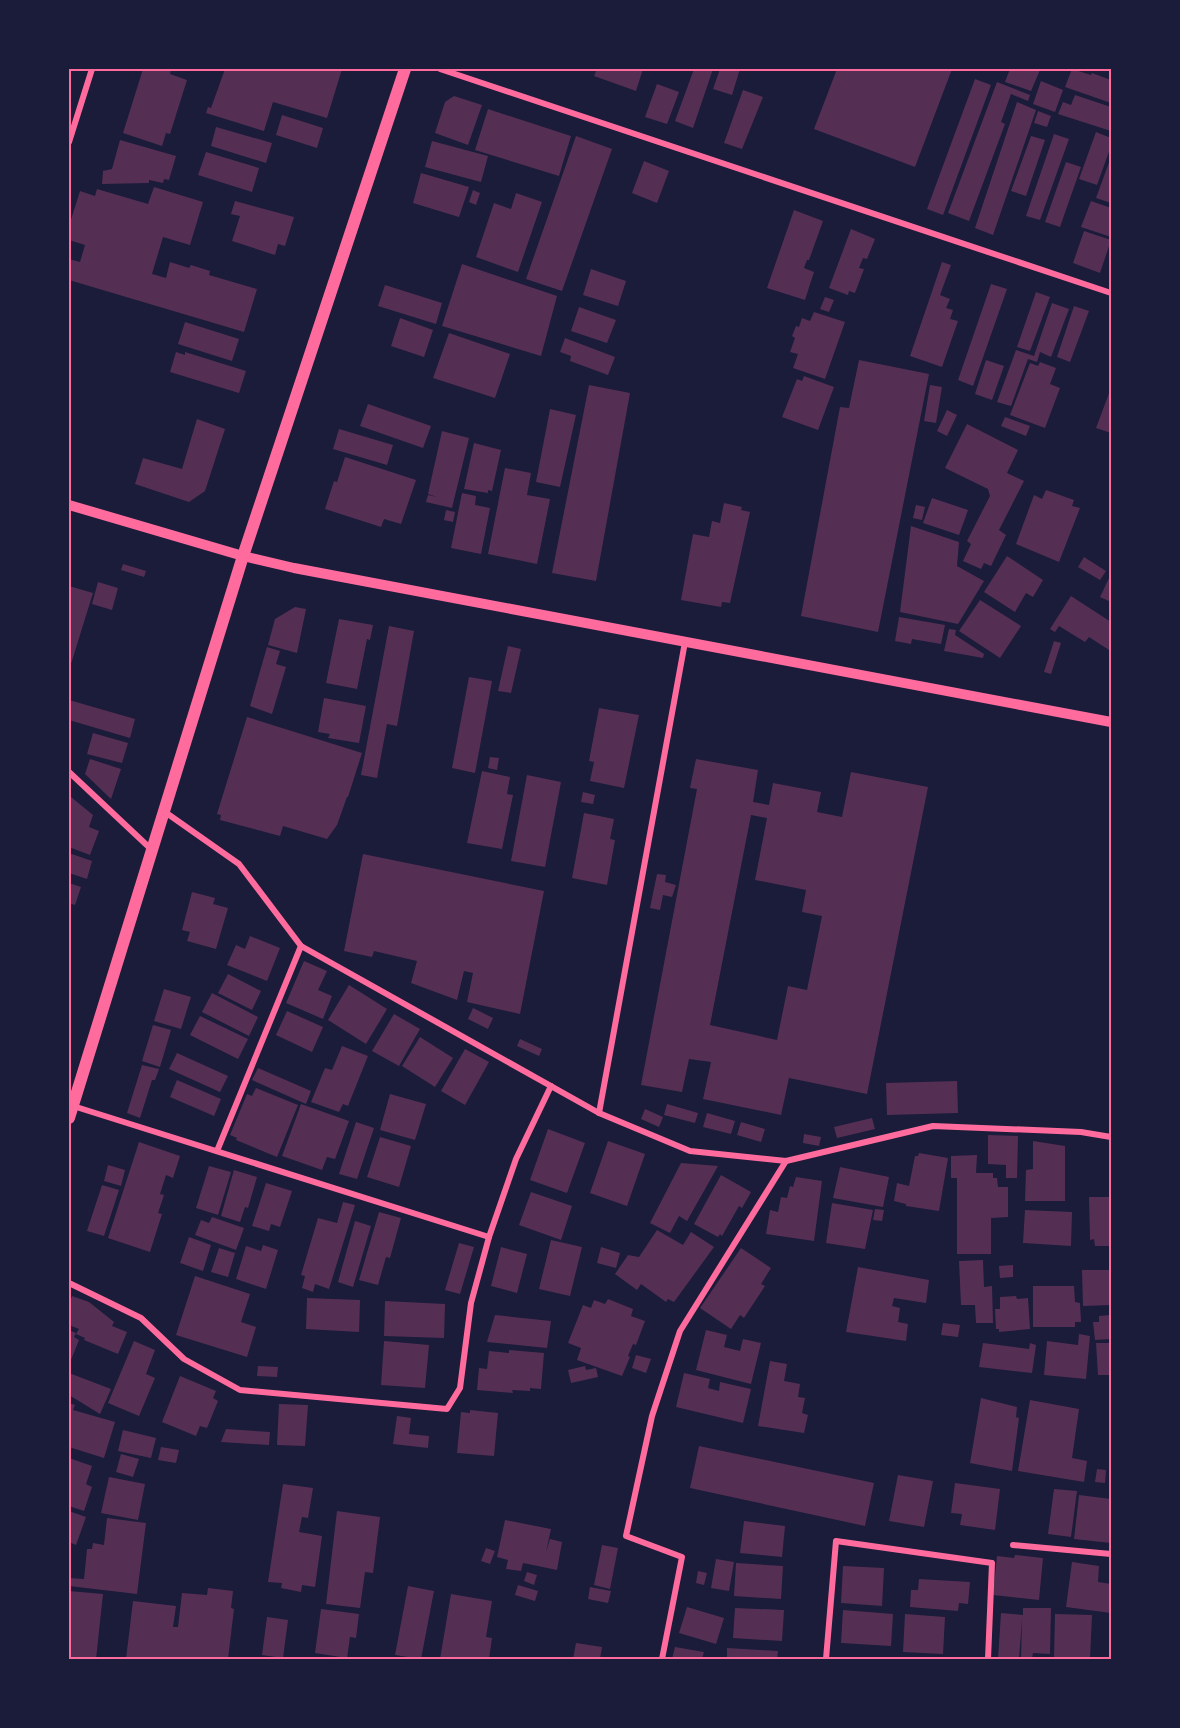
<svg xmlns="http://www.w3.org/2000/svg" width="1180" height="1728" font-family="Quicksand,sans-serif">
  <rect width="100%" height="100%" fill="#1b1b3a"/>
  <!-- building -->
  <g fill="#542f53" fill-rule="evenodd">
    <polygon points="143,69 167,69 171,70 170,74 187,80 170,134 166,133 162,146 123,133"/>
    <polygon points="225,69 342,69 327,118 273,102 264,131 206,113 208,107 211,108"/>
    <polygon points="597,69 643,69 636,91 594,76"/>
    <polygon points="694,69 713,69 693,128 675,121"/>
    <polygon points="720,69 740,69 732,95 713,89"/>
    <polygon points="837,69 952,69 915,167 814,129"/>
    <polygon points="1010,69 1040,70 1031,91 1005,82"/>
    <polygon points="1072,69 1091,75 1092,73 1111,80 1111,103 1065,87"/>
    <polygon points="975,79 991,85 943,215 927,209"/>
    <polygon points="1041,81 1063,90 1055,112 1033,104"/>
    <polygon points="997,82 1030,95 1028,101 1011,94 1001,122 1005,124 969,221 948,213"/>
    <polygon points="657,84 679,92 667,124 645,117"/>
    <polygon points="743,90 763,97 742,149 724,143"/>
    <polygon points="1075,95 1111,107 1111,131 1058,114 1063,102 1071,105"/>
    <polygon points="454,96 482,105 468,145 435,133 445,102"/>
    <polygon points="1017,102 1036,110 993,235 975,228"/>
    <polygon points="488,109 571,136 559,176 475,150"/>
    <polygon points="1038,111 1051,116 1047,127 1034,123"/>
    <polygon points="282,115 323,128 317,148 276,135"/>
    <polygon points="216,127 272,143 266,163 211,146"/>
    <polygon points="1096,132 1111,138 1111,146 1097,185 1079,179"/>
    <polygon points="1054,134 1069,139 1040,220 1026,216"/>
    <polygon points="576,136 612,149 562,291 526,279"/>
    <polygon points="1031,136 1045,140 1026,196 1011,191"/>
    <polygon points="120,140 176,156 169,180 164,179 163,183 149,180 149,183 102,184 103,171 112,169"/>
    <polygon points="432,141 488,156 481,182 425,167"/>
    <polygon points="206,152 259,168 252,192 198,175"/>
    <polygon points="1111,157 1111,203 1096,198"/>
    <polygon points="644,161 669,171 657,203 632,193"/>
    <polygon points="1066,162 1081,167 1060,227 1045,222"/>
    <polygon points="421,173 469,187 459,217 413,203"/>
    <polygon points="154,187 203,202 190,245 163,237 152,274 166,278 170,262 189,268 191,265 210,271 209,275 257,289 244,332 69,280 69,259 80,262 85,245 69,240 69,226 80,191 95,196 97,189 148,204"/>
    <polygon points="473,190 480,193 476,205 469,202"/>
    <polygon points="516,193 542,202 518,272 476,257 494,203 511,209"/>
    <polygon points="235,201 294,217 285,246 278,244 275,255 232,241 240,216 231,214"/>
    <polygon points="1091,201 1111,208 1111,237 1081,227"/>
    <polygon points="794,210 823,221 809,260 807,260 804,268 814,272 805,300 767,288"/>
    <polygon points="851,229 875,239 867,259 863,258 859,268 864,269 855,293 849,291 848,295 829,288"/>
    <polygon points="1084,231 1111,240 1100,273 1073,263"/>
    <polygon points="942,262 951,265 940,295 950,299 946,308 953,310 950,319 958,321 942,367 910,356"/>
    <polygon points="462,264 557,296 541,356 442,326"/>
    <polygon points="591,269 626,281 618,306 583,295"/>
    <polygon points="991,284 1007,289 973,386 958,380"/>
    <polygon points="385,285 442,303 436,324 378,306"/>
    <polygon points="1036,292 1050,297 1030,351 1017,347"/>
    <polygon points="825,297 834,300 829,312 820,309"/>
    <polygon points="1052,303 1069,309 1051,357 1040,352 1037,362 1028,359 1011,406 997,402 1016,350 1034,356"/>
    <polygon points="1074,306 1089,311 1070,362 1057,357"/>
    <polygon points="579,307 616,320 607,343 571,331"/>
    <polygon points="814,312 845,322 825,379 793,368 798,354 790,352 795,338 792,336 796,326 799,327 802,318 810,321"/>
    <polygon points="400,318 433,330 424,357 391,346"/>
    <polygon points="185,322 239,339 232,361 178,344"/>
    <polygon points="449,333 510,354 495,398 433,378"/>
    <polygon points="565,338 615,357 608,375 570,361 571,356 560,352"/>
    <polygon points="176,352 185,355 185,352 246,371 239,393 170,372"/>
    <polygon points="859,360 929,374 878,632 801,616 840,407 849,408"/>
    <polygon points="986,360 1004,366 992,400 975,394"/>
    <polygon points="1040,362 1056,368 1050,384 1060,388 1045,428 1010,415 1030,363 1038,366"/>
    <polygon points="804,376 834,387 818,430 782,417 797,379 802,381"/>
    <polygon points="589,385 630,393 596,581 552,573"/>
    <polygon points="930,385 942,387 936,423 924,421"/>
    <polygon points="1111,388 1111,433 1096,428"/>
    <polygon points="368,404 431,426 423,448 360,426"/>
    <polygon points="550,409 576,415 560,487 536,482"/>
    <polygon points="947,410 957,415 947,436 937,431"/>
    <polygon points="1005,417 1030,426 1026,436 1001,426"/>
    <polygon points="197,419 225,429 205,491 189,502 135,484 143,458 182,469"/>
    <polygon points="967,424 1018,450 1007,473 1024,481 999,530 1006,535 991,566 984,563 981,569 963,561 971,544 967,541 990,496 988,489 945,468"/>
    <polygon points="339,429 393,445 387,465 333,449"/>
    <polygon points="442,431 469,438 452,508 426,502 428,495 437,497 428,494"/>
    <polygon points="474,443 501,450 492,491 488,490 488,493 464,489"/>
    <polygon points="345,457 416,480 401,524 384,519 381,527 325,509 334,481 337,482"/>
    <polygon points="505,468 531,473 527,495 550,499 537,564 488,554"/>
    <polygon points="1046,490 1074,500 1072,506 1080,508 1059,562 1016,544 1034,495 1042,499"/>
    <polygon points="462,493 476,496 475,505 490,508 481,554 451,548"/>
    <polygon points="932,498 968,510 959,535 923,523"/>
    <polygon points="724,503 742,507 741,510 750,512 730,603 722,602 721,607 681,600 693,534 709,537 712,521 720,523"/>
    <polygon points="916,505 925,507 922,520 913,518"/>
    <polygon points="446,510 455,512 453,522 444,520"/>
    <polygon points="911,526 959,542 957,566 984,581 958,624 900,612"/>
    <polygon points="1007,556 1043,580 1033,597 1026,593 1015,612 984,592"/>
    <polygon points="1084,557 1106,571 1100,580 1078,567"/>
    <polygon points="123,564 146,571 144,577 121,570"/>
    <polygon points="1111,574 1111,602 1100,597"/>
    <polygon points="98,582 118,588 112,610 92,604"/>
    <polygon points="69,586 93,593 71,664 69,663"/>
    <polygon points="1071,596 1111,622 1111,646 1109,650 1089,637 1085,642 1059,626 1055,632 1050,629"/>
    <polygon points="980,600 1021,626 1000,658 959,631"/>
    <polygon points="295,607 306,609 297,653 268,645 275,619"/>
    <polygon points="899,617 945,625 941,644 912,639 911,644 895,641"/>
    <polygon points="339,619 373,625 370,640 367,639 357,689 326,683"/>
    <polygon points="389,626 414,631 397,726 387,724 377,778 361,775"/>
    <polygon points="949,629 956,630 955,635 984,654 983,658 944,651"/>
    <polygon points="1054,641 1061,643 1051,674 1044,672"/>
    <polygon points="508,646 521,649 511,693 498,691"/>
    <polygon points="267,647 280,651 276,664 286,667 272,714 250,706"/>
    <polygon points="469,677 492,681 475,773 452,768"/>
    <polygon points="324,698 366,706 359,743 328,738 330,734 318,732"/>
    <polygon points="69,700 135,719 130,738 69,720"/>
    <polygon points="599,708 639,715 624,788 590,781 594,762 589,761"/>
    <polygon points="247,717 362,753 348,797 347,797 337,825 327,839 283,826 280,836 220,820 221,815 217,814"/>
    <polygon points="93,733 128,743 122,763 87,754"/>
    <polygon points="490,757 499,758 497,770 488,768"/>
    <polygon points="90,759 121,769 111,799 85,774"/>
    <path d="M696,759L758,770L753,802L769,805L773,783L821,792L817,812L842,817L851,772L928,787L867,1094L789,1078L781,1115L703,1099L711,1062L689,1059L682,1092L641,1085L697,789L690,788ZM751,815L767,818L755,880L806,890L802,912L822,916L807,990L788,986L777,1040L710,1025Z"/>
    <polygon points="482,771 510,777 507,794 513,795 502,849 467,843"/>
    <polygon points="527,775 561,782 545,867 511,861"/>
    <polygon points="583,792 595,795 593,804 581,802"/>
    <polygon points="71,797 93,815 89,827 99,831 90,855 69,847 69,803"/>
    <polygon points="584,813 614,819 610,839 615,840 607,885 572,878"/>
    <polygon points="69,853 92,861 87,879 69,873"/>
    <polygon points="363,854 544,891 520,1014 467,1002 473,973 464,971 457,1000 411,983 417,961 374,951 372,957 344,951"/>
    <polygon points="657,874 666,875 665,882 676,885 672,897 663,895 660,910 650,908"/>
    <polygon points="69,883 81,887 75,905 69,903"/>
    <polygon points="192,892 215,898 213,904 228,908 216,949 187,941 190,932 182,930"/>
    <polygon points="250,936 280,948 267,981 227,965 236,945 245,949"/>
    <polygon points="304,961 327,971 318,990 332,996 323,1019 286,1003"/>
    <polygon points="228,974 261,991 252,1010 218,993"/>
    <polygon points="349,985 387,1009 366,1044 328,1020"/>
    <polygon points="164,989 191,997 181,1029 154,1021"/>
    <polygon points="212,993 258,1017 249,1036 202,1012"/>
    <polygon points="473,1008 493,1018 488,1029 468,1019"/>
    <polygon points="287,1011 323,1027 312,1052 276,1035"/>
    <polygon points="394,1014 420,1029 399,1066 372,1051"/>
    <polygon points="200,1016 248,1039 238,1059 190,1035"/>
    <polygon points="153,1025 171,1030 160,1067 142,1061"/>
    <polygon points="420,1037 453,1058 435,1087 402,1066"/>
    <polygon points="520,1039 542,1049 539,1056 517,1046"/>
    <polygon points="342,1046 368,1056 348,1106 343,1104 339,1112 311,1102 325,1068 332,1070"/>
    <polygon points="465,1049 489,1062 465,1105 441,1091"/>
    <polygon points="177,1053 228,1076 220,1092 169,1069"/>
    <polygon points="142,1065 159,1069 155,1080 152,1080 140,1118 127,1113"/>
    <polygon points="258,1068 311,1091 306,1104 252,1080"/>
    <polygon points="177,1080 221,1099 214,1116 170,1097"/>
    <polygon points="957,1081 958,1113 887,1115 886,1083"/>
    <polygon points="256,1088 298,1105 277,1157 236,1140 237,1138 230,1135 247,1094 252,1096"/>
    <polygon points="390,1094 426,1104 415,1140 380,1130"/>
    <polygon points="301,1104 349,1121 335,1159 327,1157 322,1170 282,1156"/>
    <polygon points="667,1104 698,1113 695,1123 664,1115"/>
    <polygon points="645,1109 663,1117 659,1127 641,1119"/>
    <polygon points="707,1113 735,1121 731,1134 703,1127"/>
    <polygon points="872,1118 875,1129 837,1138 834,1127"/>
    <polygon points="356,1122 374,1128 357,1179 339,1174"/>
    <polygon points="741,1122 765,1129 761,1142 737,1135"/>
    <polygon points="548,1129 585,1143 567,1193 530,1180"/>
    <polygon points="804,1134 821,1137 819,1146 803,1143"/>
    <polygon points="988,1135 1018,1136 1017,1178 1006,1178 1006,1165 988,1164"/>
    <polygon points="380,1137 411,1146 399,1187 367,1177"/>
    <polygon points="608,1141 645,1154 627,1206 590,1193"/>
    <polygon points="1033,1141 1065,1146 1065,1201 1025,1201 1026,1170 1033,1169"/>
    <polygon points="139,1142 180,1156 173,1178 166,1175 160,1194 164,1195 158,1213 162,1214 150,1252 108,1238"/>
    <polygon points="919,1153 948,1158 939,1211 906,1206 906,1204 894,1201 897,1183 909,1186 915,1156 918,1156"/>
    <polygon points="977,1155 976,1173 993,1173 993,1178 997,1178 998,1187 1008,1187 1008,1217 991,1218 991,1254 957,1254 957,1178 951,1178 951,1156"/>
    <polygon points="681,1163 718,1166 687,1221 679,1216 670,1233 650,1223"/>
    <polygon points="108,1165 125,1170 121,1186 104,1181"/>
    <polygon points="209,1166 231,1172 218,1215 196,1208"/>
    <polygon points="840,1167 889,1177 883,1207 833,1198"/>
    <polygon points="234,1170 257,1177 248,1208 245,1207 240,1222 221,1216"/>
    <polygon points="721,1175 751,1192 742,1208 739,1206 722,1236 720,1234 718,1237 694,1224"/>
    <polygon points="796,1177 822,1181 814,1241 766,1234 770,1210 778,1212 781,1197 787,1198 790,1186 793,1187"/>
    <polygon points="266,1183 292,1191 280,1227 271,1224 269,1231 252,1226"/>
    <polygon points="102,1185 119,1190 104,1236 87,1231"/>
    <polygon points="531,1192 572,1206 561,1240 519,1225"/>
    <polygon points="1089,1197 1111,1197 1111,1246 1095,1246 1094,1239 1090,1240"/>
    <polygon points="343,1202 355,1205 329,1289 315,1284 313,1292 302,1288 305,1276 301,1275 318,1218 337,1223"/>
    <polygon points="832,1203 873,1210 865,1249 826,1243"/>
    <polygon points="875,1209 884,1210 882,1221 873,1220"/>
    <polygon points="1025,1210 1072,1212 1071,1246 1023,1243"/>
    <polygon points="379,1212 401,1218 390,1258 386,1257 378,1285 359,1280"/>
    <polygon points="212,1217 244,1228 236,1250 195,1235 201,1220 209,1223"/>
    <polygon points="355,1221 371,1226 353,1287 338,1282"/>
    <polygon points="657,1230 683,1245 691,1232 714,1247 674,1302 668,1299 666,1302 641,1284 637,1290 615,1274 628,1255 639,1257"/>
    <polygon points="189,1237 211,1245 203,1271 180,1263"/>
    <polygon points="551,1240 582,1247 570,1296 539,1289"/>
    <polygon points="459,1243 474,1247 460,1294 445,1290"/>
    <polygon points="263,1245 278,1250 266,1289 236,1279 246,1246 261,1251"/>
    <polygon points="501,1247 527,1254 517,1293 491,1286"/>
    <polygon points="601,1247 620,1253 616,1268 597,1263"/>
    <polygon points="219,1248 235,1253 228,1277 211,1272"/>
    <polygon points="741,1248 771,1268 761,1284 765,1286 744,1318 740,1315 731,1329 700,1308"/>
    <polygon points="983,1260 984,1287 992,1286 993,1323 976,1323 975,1305 961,1305 959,1261"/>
    <polygon points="1013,1265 1013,1277 1000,1278 999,1266"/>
    <polygon points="858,1267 929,1280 926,1303 894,1298 892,1306 900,1308 898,1322 908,1324 906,1341 846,1332"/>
    <polygon points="1082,1270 1111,1270 1111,1305 1083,1306"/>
    <polygon points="195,1276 250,1294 241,1322 256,1327 247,1357 176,1335"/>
    <polygon points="1033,1286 1074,1286 1075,1302 1080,1303 1081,1322 1075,1322 1075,1327 1033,1327"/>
    <polygon points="72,1296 89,1302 114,1322 112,1326 127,1332 118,1354 84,1340 85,1338 76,1334 79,1329 69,1325 69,1304"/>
    <polygon points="1016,1296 1017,1299 1028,1298 1030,1329 999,1332 999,1329 996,1329 995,1309 1000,1309 1000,1297"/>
    <polygon points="307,1298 360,1300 359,1332 306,1329"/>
    <polygon points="608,1299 633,1309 631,1316 645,1321 636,1345 633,1344 628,1356 630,1357 622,1376 577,1360 581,1348 568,1343 583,1305 591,1308 594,1300 605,1304"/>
    <polygon points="385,1301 445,1304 444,1338 384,1336"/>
    <polygon points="495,1315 551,1321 547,1348 487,1342"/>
    <polygon points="1111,1315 1111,1339 1095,1340 1093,1322 1099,1322 1099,1316"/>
    <polygon points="943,1323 960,1325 958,1337 941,1335"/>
    <polygon points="69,1330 76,1333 74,1337 79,1340 69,1365"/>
    <polygon points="706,1330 727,1335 724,1347 740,1351 743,1339 761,1343 751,1384 696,1370"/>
    <polygon points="1079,1334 1090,1336 1086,1379 1044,1375 1047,1341 1078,1345"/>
    <polygon points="134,1341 155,1350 146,1374 155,1378 139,1416 108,1403"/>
    <polygon points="384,1341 429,1345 425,1388 381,1385"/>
    <polygon points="983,1343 1029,1349 1030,1343 1036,1345 1032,1373 979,1367"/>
    <polygon points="1096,1343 1111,1343 1111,1375 1098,1375"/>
    <polygon points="509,1350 544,1353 541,1389 530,1388 530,1391 512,1390 513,1393 477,1390 479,1368 487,1369 489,1351 509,1353"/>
    <polygon points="636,1355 651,1359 646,1373 632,1368"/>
    <polygon points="770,1361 787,1364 784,1381 800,1384 798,1397 805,1398 802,1413 808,1415 804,1433 758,1426"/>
    <polygon points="258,1366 278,1367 277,1377 257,1376"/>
    <polygon points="585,1366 586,1370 596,1368 598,1377 571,1383 568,1370"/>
    <polygon points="69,1373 111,1389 100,1414 69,1395"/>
    <polygon points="684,1373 710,1379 708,1388 719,1391 720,1382 751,1389 743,1423 676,1407"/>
    <polygon points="180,1376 216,1391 213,1398 218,1401 207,1428 200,1426 196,1436 162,1422"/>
    <polygon points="981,1398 1017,1407 1016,1417 1019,1418 1012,1471 970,1463"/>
    <polygon points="1030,1400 1079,1409 1072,1458 1087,1461 1084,1482 1018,1471"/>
    <polygon points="69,1403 75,1405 73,1410 115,1422 104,1458 69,1447"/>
    <polygon points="279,1404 308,1405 305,1446 277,1445"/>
    <polygon points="470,1410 498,1413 494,1456 457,1453 461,1412 470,1413"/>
    <polygon points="397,1416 411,1418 409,1434 429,1436 428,1448 393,1444"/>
    <polygon points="226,1429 270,1432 269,1445 221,1442"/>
    <polygon points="123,1430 156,1438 151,1458 118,1451"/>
    <polygon points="699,1446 874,1483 865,1526 690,1488"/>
    <polygon points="161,1447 179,1450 176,1463 158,1460"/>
    <polygon points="121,1454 139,1459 133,1477 116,1472"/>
    <polygon points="69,1458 92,1466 86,1484 92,1487 84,1511 69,1506"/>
    <polygon points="1097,1469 1106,1470 1105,1483 1095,1482"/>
    <polygon points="898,1475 933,1481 924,1527 889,1521"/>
    <polygon points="109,1477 145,1484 138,1520 101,1513"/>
    <polygon points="955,1483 1000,1489 995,1530 960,1525 962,1514 951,1513"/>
    <polygon points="283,1484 313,1488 308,1518 302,1517 299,1532 322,1536 315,1587 302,1585 301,1592 281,1588 282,1583 268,1582"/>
    <polygon points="1054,1489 1077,1491 1071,1537 1048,1534"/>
    <polygon points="1079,1495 1111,1499 1111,1543 1074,1539"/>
    <polygon points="69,1511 86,1517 76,1545 69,1542"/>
    <polygon points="337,1511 380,1517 373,1573 365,1572 360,1608 326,1604"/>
    <polygon points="107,1518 146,1523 137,1594 69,1586 69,1578 84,1579 87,1549 92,1549 93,1543 104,1545"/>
    <polygon points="505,1520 551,1529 546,1552 550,1539 562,1542 557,1570 523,1563 521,1571 506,1569 508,1560 497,1557"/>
    <polygon points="744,1521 785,1526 782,1557 740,1553"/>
    <polygon points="602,1545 618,1548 610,1589 594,1585"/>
    <polygon points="486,1548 495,1551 490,1564 481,1561"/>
    <polygon points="1015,1555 1043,1558 1039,1600 993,1595 997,1556 1014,1558"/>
    <polygon points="716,1559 734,1562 729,1591 711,1588"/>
    <polygon points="1072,1562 1099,1566 1098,1582 1111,1584 1111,1613 1066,1607"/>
    <polygon points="736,1563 783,1566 781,1599 734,1596"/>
    <polygon points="843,1566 884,1568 882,1606 841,1603"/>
    <polygon points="698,1571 707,1573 704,1585 696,1583"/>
    <polygon points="527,1572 537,1575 534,1585 524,1581"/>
    <polygon points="919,1579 970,1582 968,1604 959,1603 958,1611 910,1607 911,1590 918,1590"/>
    <polygon points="518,1585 538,1591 535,1601 515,1595"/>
    <polygon points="408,1586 434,1591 421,1659 395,1655"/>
    <polygon points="590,1587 611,1591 608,1603 588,1599"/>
    <polygon points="208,1588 233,1591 231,1608 234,1609 228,1659 126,1659 133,1601 176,1606 173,1627 178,1627 182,1593 207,1595"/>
    <polygon points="69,1591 103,1594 96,1659 69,1659"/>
    <polygon points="451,1594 492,1601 486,1637 492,1638 489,1659 440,1659"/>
    <polygon points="687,1607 724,1618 716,1644 679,1633"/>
    <polygon points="735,1608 784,1610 782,1641 733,1638"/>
    <polygon points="1023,1608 1051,1608 1050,1654 1033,1653 1032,1659 1021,1659 1022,1619 1019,1659 998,1659 1001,1613 1023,1615"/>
    <polygon points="321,1609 359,1614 356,1638 350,1637 347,1658 315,1653"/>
    <polygon points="843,1610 893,1614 891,1646 841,1643"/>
    <polygon points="905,1614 945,1617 943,1654 903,1652"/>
    <polygon points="1055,1614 1092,1615 1090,1659 1054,1659"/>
    <polygon points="267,1617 288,1620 283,1658 262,1655"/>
    <polygon points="576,1643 602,1647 600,1659 573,1659"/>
    <polygon points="675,1647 704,1652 702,1659 672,1659"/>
    <polygon points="727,1648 778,1651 777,1659 727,1659"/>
  </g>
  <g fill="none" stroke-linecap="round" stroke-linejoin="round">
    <!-- minor -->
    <g stroke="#ff6b9d" stroke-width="6">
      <polyline points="440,69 1111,293"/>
      <polyline points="69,142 92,69"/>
      <polyline points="69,772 152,850"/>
      <polyline points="165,812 239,864 301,946 599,1113 690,1151 786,1161 933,1126 1081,1132 1111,1137"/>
      <polyline points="73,1106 489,1237"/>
      <polyline points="599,1113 685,642"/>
      <polyline points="217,1151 301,946"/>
      <polyline points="69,1283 141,1318 184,1359 240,1390 447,1409 460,1388 471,1303 489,1237 516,1159 551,1086"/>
      <polyline points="1013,1545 1111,1554"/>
      <polyline points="662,1659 682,1557 626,1536 652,1416 680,1331 786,1161"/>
      <polyline points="826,1659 836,1541 992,1563 988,1659"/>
    </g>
    <!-- tertiary -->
    <polyline stroke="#ff6b9d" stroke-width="10" points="69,505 243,556 294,568 1111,722"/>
    <!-- secondary -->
    <polyline stroke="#ff6b9d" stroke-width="12" points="69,1118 243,556 405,69"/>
  </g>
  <!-- border -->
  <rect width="1180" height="1728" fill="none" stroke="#1b1b3a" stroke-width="141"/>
  <rect x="70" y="70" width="1040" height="1588" fill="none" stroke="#ff6b9d" stroke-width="2"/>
</svg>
